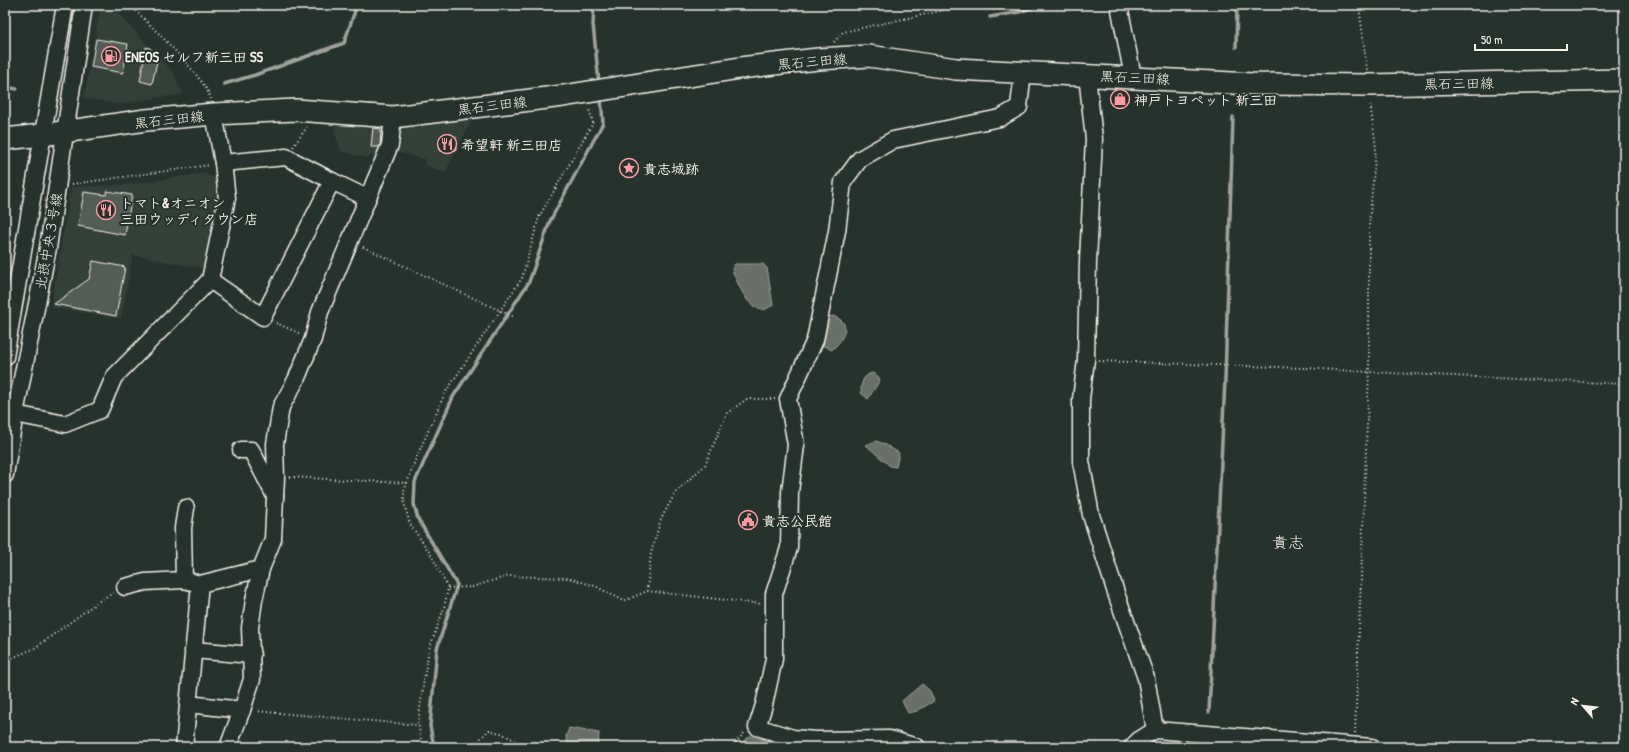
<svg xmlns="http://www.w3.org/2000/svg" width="1629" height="752" font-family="'Patrick Hand','Klee One',sans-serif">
  <rect width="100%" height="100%" fill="#26332d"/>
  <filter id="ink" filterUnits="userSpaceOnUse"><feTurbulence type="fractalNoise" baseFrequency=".025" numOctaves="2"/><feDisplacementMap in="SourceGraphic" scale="8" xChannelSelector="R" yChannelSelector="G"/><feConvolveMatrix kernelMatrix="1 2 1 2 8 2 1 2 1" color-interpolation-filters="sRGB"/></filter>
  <g filter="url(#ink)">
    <!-- built -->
    <g fill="#333f39">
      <polygon points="101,5 111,5 173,72 183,94 119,104 84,98"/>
      <polygon points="472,120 445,173 425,165 425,159 392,151 404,125"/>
      <polygon points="336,121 383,126 383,141 376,157 369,156 368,158 342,152 334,132"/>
      <polygon points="204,173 217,179 220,198 206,269 133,255 121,319 51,307 71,187 124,185"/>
    </g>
    <!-- water -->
    <g fill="#676f68" stroke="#9fa39b">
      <path d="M735,264H763L767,268L773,305L764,310C761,309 757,308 755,307C745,302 735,278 732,269Z"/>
      <path d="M834,316C836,318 840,319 842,321C850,330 839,344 832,350L818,343L823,318Z"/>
      <path d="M872,373L878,376L880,380L868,399L861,393C861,384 862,376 872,373Z"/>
      <polygon points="876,441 884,444 899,453 896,467 890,466 866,445"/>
      <polygon points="922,684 930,691 934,701 917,711 908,713 902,701"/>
      <polygon points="569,728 599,733 598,747 568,747 566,737"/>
      <polygon points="750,736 792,747 742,747 741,743"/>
    </g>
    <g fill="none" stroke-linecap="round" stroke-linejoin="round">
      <!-- stream -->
      <g stroke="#9fa39b" stroke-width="3.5">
        <polyline points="594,5 593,24 599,83"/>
        <polyline points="990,17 1019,12 1040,5"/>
        <polyline points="1236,47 1237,5"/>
        <polyline points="224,84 255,75 344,43 357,5"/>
        <polyline points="5,87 17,89"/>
        <polyline points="1209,712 1225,380 1233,117"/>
        <polyline points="1210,746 1210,747"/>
        <polyline points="434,747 430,726 437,649 457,585 418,519 414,504 415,482 453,397 529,282 550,221 603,123 601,98"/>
      </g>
    </g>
    <!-- building -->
    <g fill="#525c55" stroke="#f4f1e8">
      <polygon points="96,39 128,44 123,73 91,67"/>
      <polygon points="146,47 150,48 158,57 152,84 140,81"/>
      <polygon points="373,128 381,129 380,147 371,147"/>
      <polygon points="440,137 456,137 456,150 440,151"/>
      <polygon points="107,191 132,195 125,235 78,226 84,192 106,195"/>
      <polygon points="93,261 125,267 116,316 54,304 89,279"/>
    </g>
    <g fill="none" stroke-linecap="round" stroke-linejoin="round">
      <!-- minor casing -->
      <g stroke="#f4f1e8" stroke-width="19">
        <g id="minor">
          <polyline points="1119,5 1133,77"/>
          <polyline points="1087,75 1094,139 1088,261 1086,360 1081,399 1081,461 1091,515 1117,596 1146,678 1155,730"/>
          <polyline points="332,181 367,198"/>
          <polyline points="210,280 263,317 332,181 286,157 223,163"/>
          <polyline points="5,357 65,5"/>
          <polyline points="15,414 65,424 100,410 114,377 210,280 227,198 223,163 214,114"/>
          <polyline points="241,450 251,450 275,496"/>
          <polyline points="5,475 15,414 48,248 84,5"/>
          <polyline points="186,508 183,528 184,580 200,584"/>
          <polyline points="125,587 145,582 184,580"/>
          <polyline points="193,650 252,655"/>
          <polyline points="188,704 242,710"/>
          <polyline points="184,747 200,584 261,569"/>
          <polyline points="228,747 242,710 252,679 250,628 254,600 261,569 273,539 276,477 275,444 281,407 296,380 313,339 320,312 390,145 393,117"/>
          <polyline points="917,747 889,739 815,740 793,738 757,727 764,705 774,659 774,594 789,548 790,492 796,445 788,399 815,340 837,231 843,182 860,159 893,140 1000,118 1019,107 1023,71"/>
          <polyline points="1132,747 1139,740 1155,730 1372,747"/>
        </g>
      </g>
      <!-- major casing -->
      <g stroke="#f4f1e8" stroke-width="24">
        <polyline id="major" points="5,139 42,135 146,120 214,114 296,110 393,117 563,96 740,68 818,59 869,56 956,69 1252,84 1368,85 1624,80"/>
      </g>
      <!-- path -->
      <g stroke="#f4f1e8" stroke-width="2" stroke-dasharray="1 3" stroke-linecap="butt">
        <path d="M130,5C147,22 206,78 211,99"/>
        <polyline points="1359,5 1367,70"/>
        <polyline points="834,42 843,32 968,5"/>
        <polyline points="293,147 307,127"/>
        <polyline points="72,184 210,165"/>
        <polyline points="363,247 514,317"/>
        <polyline points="276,323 301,334"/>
        <polyline points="1099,361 1306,368 1369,372 1624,384"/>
        <polyline points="290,477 407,483"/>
        <polyline points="448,588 472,587 508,576 568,578 595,586 624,601 647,591 761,604"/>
        <polyline points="647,591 651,553 661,519 676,492 705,465 727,413 747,399 775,399"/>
        <polyline points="5,661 35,648 102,599 113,593"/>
        <polyline points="255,711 418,725"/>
        <polyline points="1355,733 1369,372 1369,225 1376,148 1370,102"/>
        <polyline points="422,747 418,722 424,680 429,649 444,608 448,588 430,553 410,524 404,503 404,491 415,461 445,393 522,278 539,217 593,123 589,109"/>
        <polyline points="472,747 489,730 501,733 527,747"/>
        <polyline points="736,747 736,742 745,732"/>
      </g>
      <!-- minor -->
      <use href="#minor" stroke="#26332d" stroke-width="16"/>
      <!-- major -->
      <use href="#major" stroke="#26332d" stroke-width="21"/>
    </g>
  </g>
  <!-- icons -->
  <defs>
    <g id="fuel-ring" transform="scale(1)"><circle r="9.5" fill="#26332d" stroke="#ff9aa2" stroke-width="1.5"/><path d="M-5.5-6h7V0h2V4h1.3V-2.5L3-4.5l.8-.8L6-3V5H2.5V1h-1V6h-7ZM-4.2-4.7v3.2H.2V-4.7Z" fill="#ff9aa2"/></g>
    <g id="shop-ring" transform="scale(1)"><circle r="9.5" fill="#26332d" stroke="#ff9aa2" stroke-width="1.5"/><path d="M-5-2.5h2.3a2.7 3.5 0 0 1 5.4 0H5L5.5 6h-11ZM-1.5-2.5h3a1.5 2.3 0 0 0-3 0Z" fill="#ff9aa2"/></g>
    <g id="restaurant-ring" transform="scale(1)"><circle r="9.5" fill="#26332d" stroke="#ff9aa2" stroke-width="1.5"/><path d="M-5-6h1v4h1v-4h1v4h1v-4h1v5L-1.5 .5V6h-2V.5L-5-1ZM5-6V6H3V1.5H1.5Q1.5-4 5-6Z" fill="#ff9aa2"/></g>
    <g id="sight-ring" transform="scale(1)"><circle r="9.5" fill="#26332d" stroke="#ff9aa2" stroke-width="1.5"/><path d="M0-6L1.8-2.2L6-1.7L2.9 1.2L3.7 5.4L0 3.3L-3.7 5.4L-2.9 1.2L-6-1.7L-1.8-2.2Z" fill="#ff9aa2"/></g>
    <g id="civic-ring" transform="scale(1)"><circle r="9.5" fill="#26332d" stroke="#ff9aa2" stroke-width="1.5"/><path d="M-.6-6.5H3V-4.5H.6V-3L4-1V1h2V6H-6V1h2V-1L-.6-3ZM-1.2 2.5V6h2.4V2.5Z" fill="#ff9aa2"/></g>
  </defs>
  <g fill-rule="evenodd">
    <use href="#fuel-ring" x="111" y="56"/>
    <use href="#shop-ring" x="1120" y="99"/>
    <use href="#restaurant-ring" x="447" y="144"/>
    <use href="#sight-ring" x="629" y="168"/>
    <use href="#restaurant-ring" x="106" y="210"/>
    <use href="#civic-ring" x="748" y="520"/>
  </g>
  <g text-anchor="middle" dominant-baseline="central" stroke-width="4" stroke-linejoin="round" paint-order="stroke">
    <!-- poi labels -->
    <g font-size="14" font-weight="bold" fill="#f4f1e8" stroke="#26332d" text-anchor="start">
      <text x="125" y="56">ENEOS セルフ新三田 SS</text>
      <text x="1134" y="99">神戸トヨペット 新三田</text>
      <text x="461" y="144">希望軒 新三田店</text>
      <text x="643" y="168">貴志城跡</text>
      <text x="120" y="202">トマト&amp;オニオン<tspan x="120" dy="16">三田ウッディタウン店</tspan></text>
      <text x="762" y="520">貴志公民館</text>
    </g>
    <!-- street labels -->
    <g font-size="14" fill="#f4f1e8" stroke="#26332d">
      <text transform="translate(812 61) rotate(-5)">黒石三田線</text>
      <text transform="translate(1135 77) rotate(3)">黒石三田線</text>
      <text transform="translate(1459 83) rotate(-1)">黒石三田線</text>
      <text transform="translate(492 105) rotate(-7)">黒石三田線</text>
      <text transform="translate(169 119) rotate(-6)">黒石三田線</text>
      <text transform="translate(48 241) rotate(-80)">北摂中央３号線</text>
    </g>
    <!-- quarter labels -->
    <g font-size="16" fill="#f4f1e8" stroke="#26332d">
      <text x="1288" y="542">貴志</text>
    </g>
  </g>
  <!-- margin -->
  <rect width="1629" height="752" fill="none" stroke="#26332d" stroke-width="20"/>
  <rect x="10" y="10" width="1609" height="732" fill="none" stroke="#f4f1e8" stroke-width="1.5" filter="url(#ink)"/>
  <!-- north arrow -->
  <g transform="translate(1583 706) rotate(298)" stroke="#26332d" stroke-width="3" paint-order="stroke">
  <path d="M0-3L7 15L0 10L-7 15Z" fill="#f4f1e8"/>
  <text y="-6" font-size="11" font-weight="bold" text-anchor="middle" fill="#f4f1e8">N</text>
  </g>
  <!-- scale -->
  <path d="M1475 44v6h92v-6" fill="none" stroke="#f4f1e8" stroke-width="2"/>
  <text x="1481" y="44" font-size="12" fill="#f4f1e8" stroke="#26332d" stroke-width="3" paint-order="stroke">50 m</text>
</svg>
